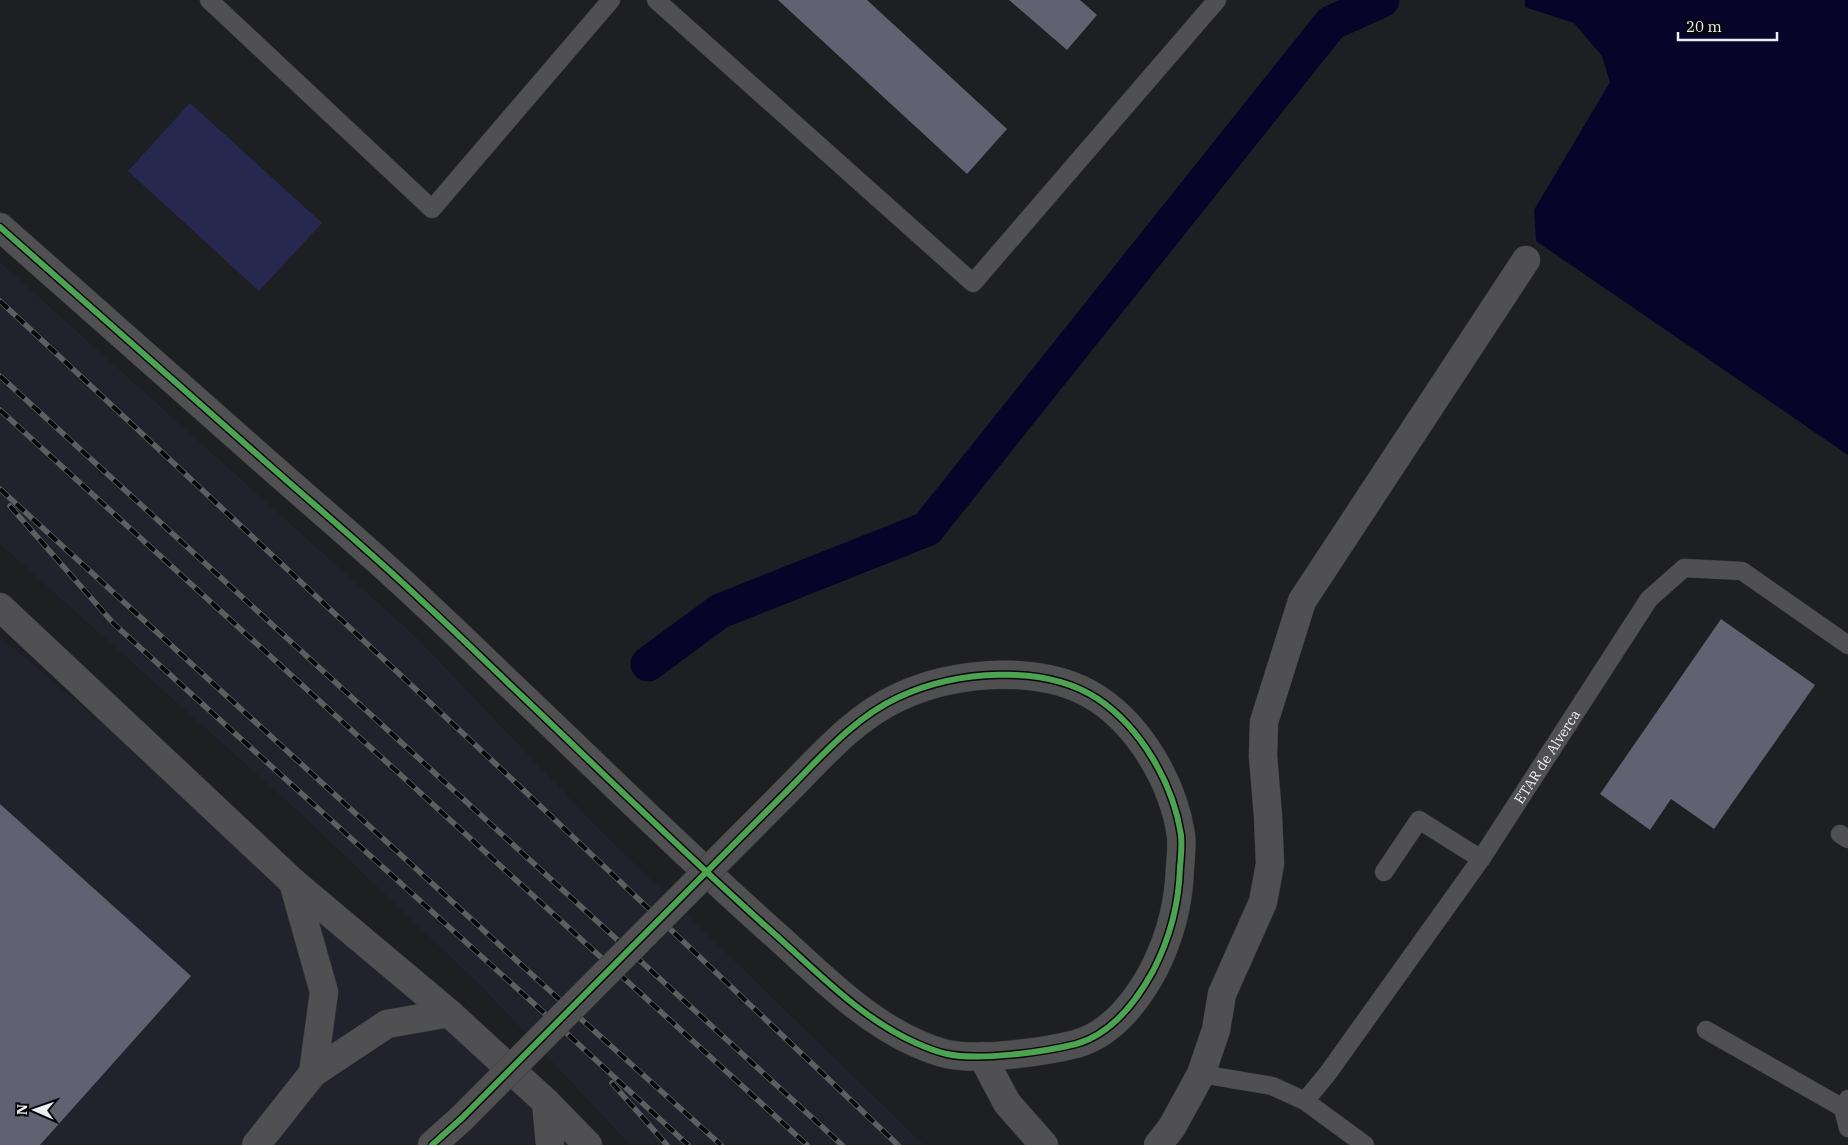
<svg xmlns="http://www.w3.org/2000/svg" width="1848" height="1145" font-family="'IBM Plex Serif',serif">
  <rect width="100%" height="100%" fill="#1e1f22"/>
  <!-- built -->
  <g fill="#21222c">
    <polygon points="0,262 417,638 596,826 924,1145 630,1145 484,989 300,813 0,544"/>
    <polygon points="0,636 597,1145 0,1145"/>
  </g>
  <!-- green -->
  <polygon fill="#272850" points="190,103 322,223 259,291 128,171"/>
  <!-- water -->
  <polygon fill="#080328" points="1525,0 1848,0 1848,455 1536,241 1534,210 1610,82 1602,56 1574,23 1525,7"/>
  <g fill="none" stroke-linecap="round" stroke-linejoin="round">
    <!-- canal -->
    <polyline stroke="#080328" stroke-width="35" points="648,664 720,611 927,529 1331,23 1382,0"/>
  </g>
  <!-- building -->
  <g fill="#616271">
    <polygon points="778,0 867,0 1007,129 967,174"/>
    <polygon points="1009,0 1080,0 1097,15 1067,50"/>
    <polygon points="1721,619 1815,685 1714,829 1671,799 1650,830 1600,794"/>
    <polygon points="0,804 191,976 40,1145 0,1145"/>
  </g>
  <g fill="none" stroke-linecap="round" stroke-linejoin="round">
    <!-- service casing -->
    <g stroke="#3a3a3d" stroke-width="19">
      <g id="service">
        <polyline points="209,0 432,209 611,0"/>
        <polyline points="656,0 973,283 1217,0"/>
        <polyline points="1840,834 1848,839"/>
        <polyline points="1384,872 1419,820 1481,859"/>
        <polyline points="1706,1030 1843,1108"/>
        <polyline points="1201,1074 1272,1086 1305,1101 1365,1145"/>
        <polyline points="1848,1099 1843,1108 1848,1128"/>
        <path id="s1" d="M1305,1101L1328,1073L1481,859L1649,599L1684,568L1742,571L1848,645"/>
      </g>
    </g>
    <!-- minor casing -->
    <g stroke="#3a3a3d" stroke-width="29">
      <g id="minor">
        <path d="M0,227C92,309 185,390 277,472C326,515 376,557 423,602C458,634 491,667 525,699C609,779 692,861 779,938C821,976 864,1020 916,1043C925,1047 937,1052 947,1054C979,1061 1044,1052 1076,1044C1112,1034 1136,1002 1153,971C1170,938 1179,904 1180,867C1181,857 1182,845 1181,835C1173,783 1141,728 1098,699C1044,663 955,671 899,697C853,718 819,759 783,795"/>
        <polyline points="0,607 293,882 449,1013 546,1102 588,1145"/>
        <polyline points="982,1056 1007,1103 1044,1145"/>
        <polyline points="313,1073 387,1024 449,1013"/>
        <polyline points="546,1102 550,1145"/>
        <polyline points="256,1145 313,1073 324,992 293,882"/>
        <polyline points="432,1145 462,1118"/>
        <polyline points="1158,1145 1172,1127 1201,1074 1216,1030 1222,994 1263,902 1270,864 1268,816 1263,756 1264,722 1302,601 1526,260"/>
      </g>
    </g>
    <!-- service -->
    <use href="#service" stroke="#505052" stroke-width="18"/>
    <!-- minor -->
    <use href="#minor" stroke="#505052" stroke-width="28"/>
    <!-- rail casing -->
    <g stroke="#5e5f61" stroke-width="5.5">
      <g id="rail">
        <polyline points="0,301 515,782 898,1145"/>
        <polyline points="0,376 842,1145"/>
        <polyline points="0,410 807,1145"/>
        <polyline points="0,489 550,991 721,1145"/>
        <polyline points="10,506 114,624 574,1040 688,1145"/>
        <polyline points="612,1083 667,1145"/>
      </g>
    </g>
    <!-- rail -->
    <use href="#rail" stroke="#08080b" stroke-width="4" stroke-dasharray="11" stroke-linecap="butt"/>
    <!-- minor-bridge casing -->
    <g stroke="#3a3a3d" stroke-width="29" stroke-linecap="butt">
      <polyline id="minor-bridge" points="462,1118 783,795"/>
    </g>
    <!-- minor-bridge -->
    <use href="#minor-bridge" stroke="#505052" stroke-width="28"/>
    <!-- cycleway casing -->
    <g stroke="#08080b" stroke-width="9">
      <path id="cycleway" d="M0,227C92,309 185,390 277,472C326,515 376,557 423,602C458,634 491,667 525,699C609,779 692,861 779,938C821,976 864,1020 916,1043C925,1047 937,1052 947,1054C979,1061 1044,1052 1076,1044C1112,1034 1136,1002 1153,971C1170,938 1179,904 1180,867C1181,857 1182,845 1181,835C1173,783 1141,728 1098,699C1044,663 955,671 899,697C853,718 819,759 783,795L462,1118L432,1145"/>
    </g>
    <!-- cycleway -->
    <use href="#cycleway" stroke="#4ca352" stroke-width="6"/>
  </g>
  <g text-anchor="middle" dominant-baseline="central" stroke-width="4" stroke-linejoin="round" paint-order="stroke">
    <!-- street labels -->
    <g font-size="14" fill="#eeeef2" stroke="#08080b">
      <text stroke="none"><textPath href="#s1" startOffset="421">ETAR de Alverca</textPath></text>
    </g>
  </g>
  <!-- north arrow -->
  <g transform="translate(35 1110) rotate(272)" stroke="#08080b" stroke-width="4" paint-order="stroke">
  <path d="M0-4L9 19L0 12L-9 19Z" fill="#eeeef2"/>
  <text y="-8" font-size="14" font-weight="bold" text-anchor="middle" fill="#eeeef2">N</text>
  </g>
  <!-- scale -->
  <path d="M1678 32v8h99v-8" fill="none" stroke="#eeeef2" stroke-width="2.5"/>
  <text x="1686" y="32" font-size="15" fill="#eeeef2" stroke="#08080b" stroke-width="4" paint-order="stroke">20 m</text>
</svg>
